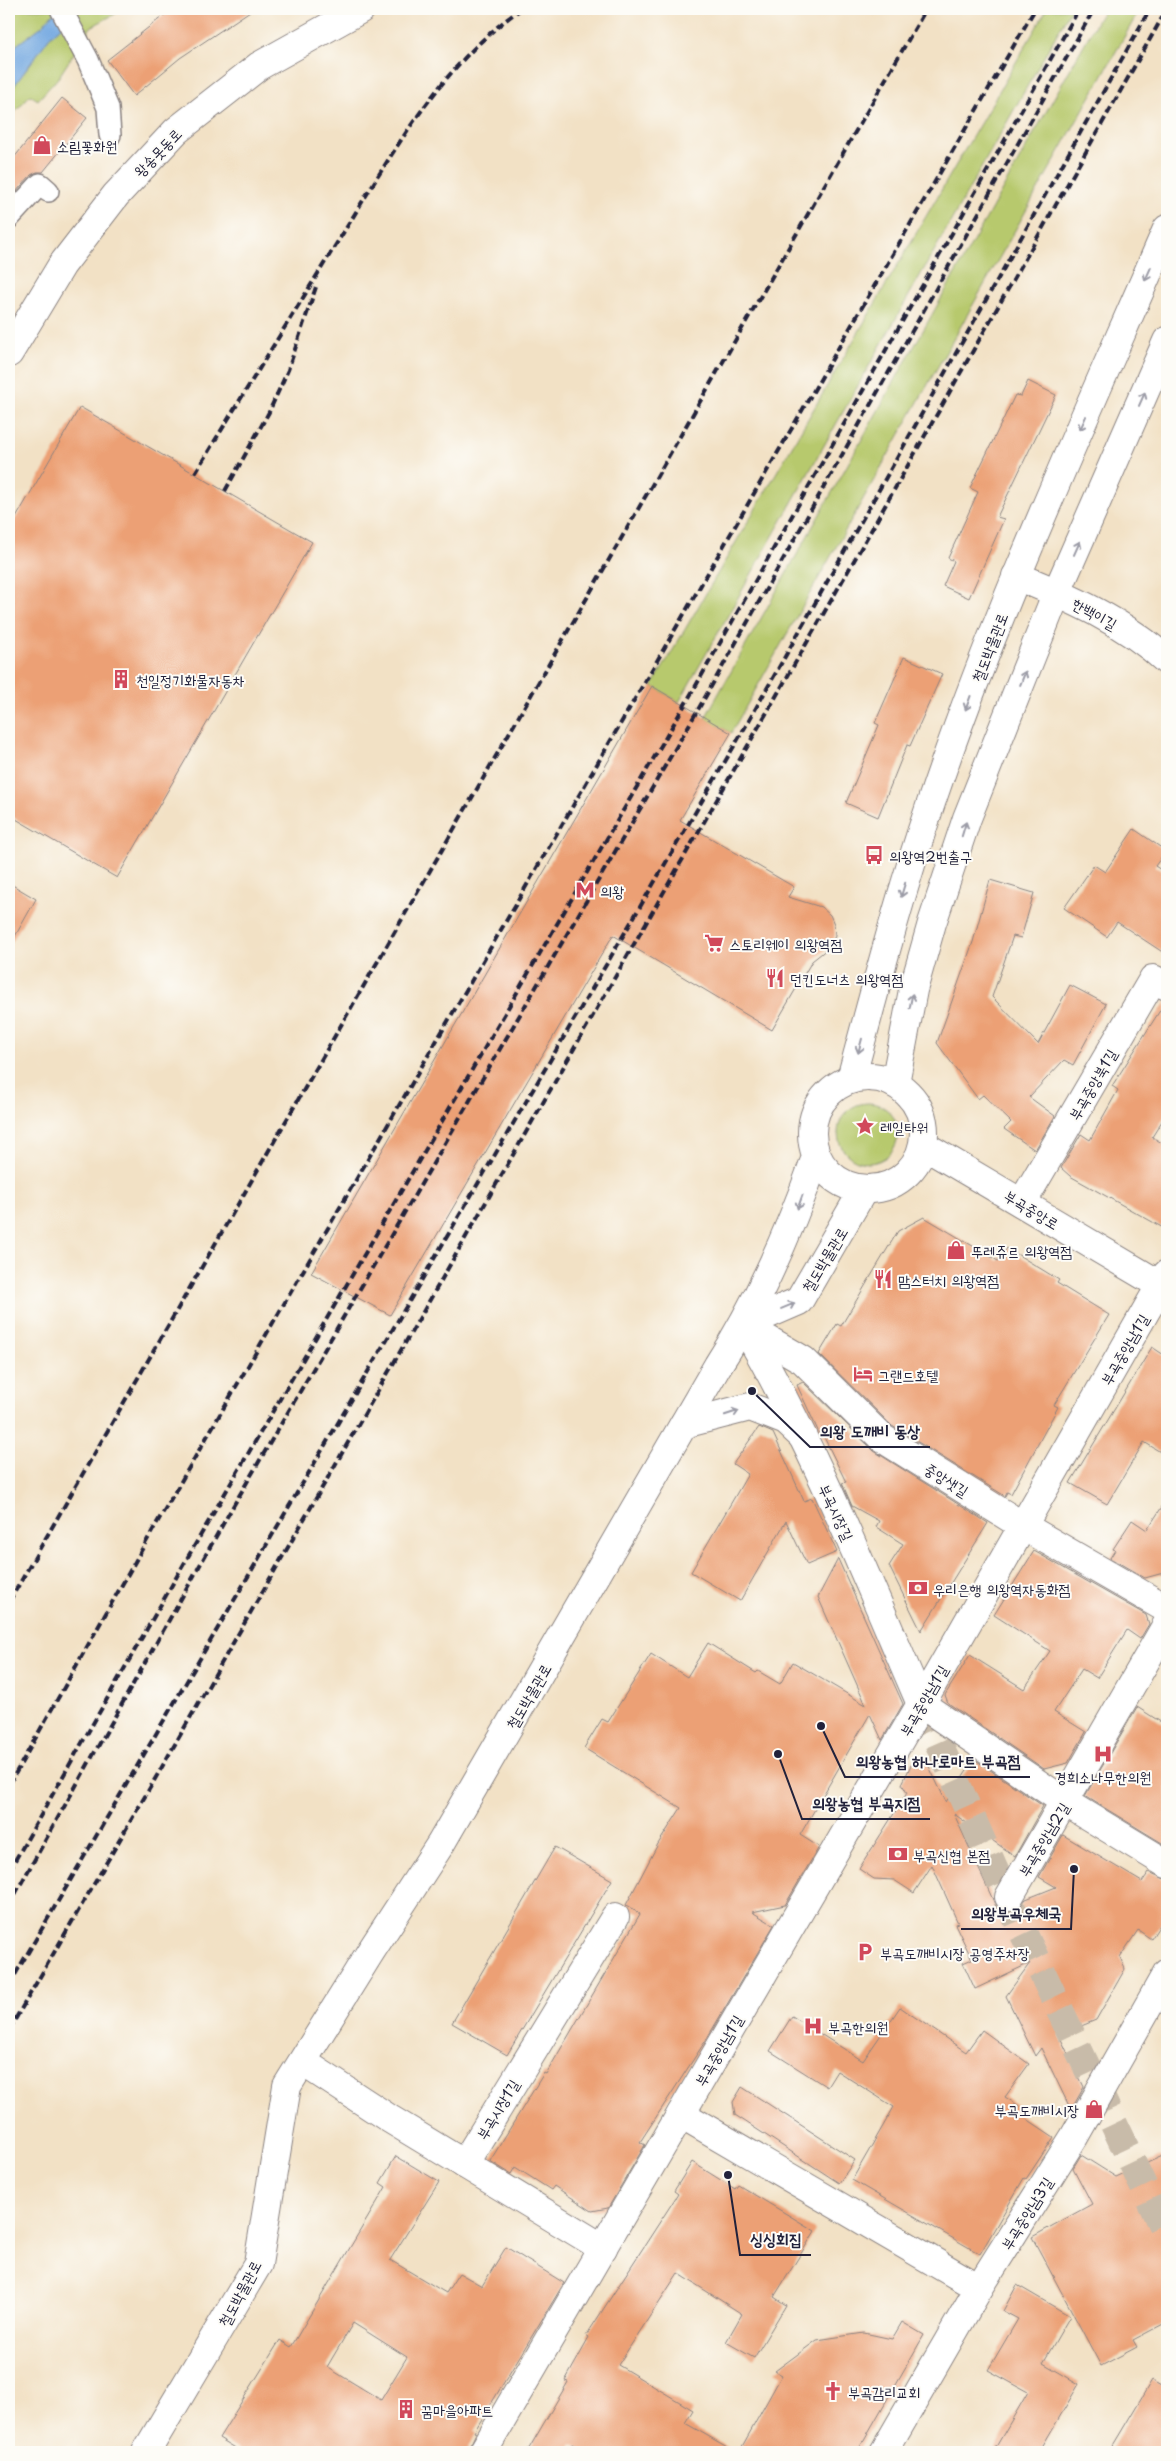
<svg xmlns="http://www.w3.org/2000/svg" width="1176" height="2461" font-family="'Playpen Sans','Poor Story',sans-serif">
  <rect width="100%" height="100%" fill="#fdfcf7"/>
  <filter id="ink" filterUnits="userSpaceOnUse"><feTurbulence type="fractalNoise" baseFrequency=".02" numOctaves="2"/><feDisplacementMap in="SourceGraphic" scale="10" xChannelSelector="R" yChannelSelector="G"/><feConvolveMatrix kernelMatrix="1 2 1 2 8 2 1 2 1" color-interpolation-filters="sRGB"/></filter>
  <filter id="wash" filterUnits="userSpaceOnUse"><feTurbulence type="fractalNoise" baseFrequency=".0096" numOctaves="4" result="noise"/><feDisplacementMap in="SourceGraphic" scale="20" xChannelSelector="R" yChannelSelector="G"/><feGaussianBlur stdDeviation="1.12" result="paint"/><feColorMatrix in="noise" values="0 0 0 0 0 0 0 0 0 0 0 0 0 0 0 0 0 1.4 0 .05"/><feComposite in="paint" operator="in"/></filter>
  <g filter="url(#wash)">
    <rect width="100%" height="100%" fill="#f2e1c5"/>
    <!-- green -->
    <g fill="#b7c96d" stroke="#6c7654">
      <polygon points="9,9 57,9 42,26 14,47 9,54"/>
      <polygon points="80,9 124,9 91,27 58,78 38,100 30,95 9,119 9,93 49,38"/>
      <polygon points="1047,9 1071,9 679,702 652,686"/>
      <polygon points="1104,9 1140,9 731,733 705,718"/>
      <circle cx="868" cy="1133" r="30"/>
    </g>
    <!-- water -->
    <polygon fill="#74a9e1" stroke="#4b668e" points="57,9 80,9 49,38 9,93 9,54 14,47 42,26"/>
    <g id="blocks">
      <!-- building -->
      <g fill="#eca075" fill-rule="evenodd">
        <polygon points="172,9 253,9 180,58 134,96 107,60"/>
        <polygon points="62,98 87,118 43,172 37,172 31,175 14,194 9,189 9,164"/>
        <polygon points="1028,381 1056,395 997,517 1004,519 969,598 943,586 954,561 948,558 978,492 970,488 1015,395 1021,396"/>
        <polygon points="80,407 312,542 117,878 9,815 9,530"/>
        <polygon points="904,657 942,674 910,746 907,745 878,817 846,803 879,725 875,723"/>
        <polygon points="652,686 731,733 680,820 794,887 788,897 821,907 830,915 834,924 835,935 832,945 812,961 772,1030 613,935 390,1315 311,1273"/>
        <polygon points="1134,829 1166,851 1155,866 1167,874 1167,955 1117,922 1107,937 1064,908 1094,865 1105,872"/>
        <polygon points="990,880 1034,893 1021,938 1013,936 992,997 1038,1044 1070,985 1106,1004 1073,1065 1064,1060 1029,1097 1055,1116 1035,1150 1004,1129 1011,1122 983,1095 978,1099 937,1043 973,942"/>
        <polygon points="9,883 36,899 9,947"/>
        <polygon points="1166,1001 1167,1113 1152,1137 1167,1146 1167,1230 1070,1176 1061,1168 1081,1134 1090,1140 1118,1090 1112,1086"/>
        <polygon points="924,1217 998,1261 1007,1248 1059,1280 1057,1283 1109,1315 1054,1405 1058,1407 1011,1494 1007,1492 1005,1496 892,1426 819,1354 837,1324 841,1326 898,1231"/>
        <polygon points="1152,1347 1167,1357 1167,1456 1144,1442 1107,1504 1070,1483"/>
        <polygon points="803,1382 874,1451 988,1523 921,1631 889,1566 903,1544 876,1527 879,1521 852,1506 842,1483 846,1482 821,1431 819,1433 797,1385"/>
        <polygon points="759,1427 773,1433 804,1501 812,1498 837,1552 807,1565 786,1521 740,1601 691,1572 748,1474 733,1464"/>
        <polygon points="1167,1499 1167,1572 1145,1578 1110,1558 1115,1550 1113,1549 1132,1520 1147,1530"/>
        <polygon points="1034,1551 1146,1615 1149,1624 1140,1639 1127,1630 1097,1678 1082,1669 1054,1712 1086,1732 1068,1763 1044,1769 948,1703 945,1695 970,1655 1024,1689 1050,1651 994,1615"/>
        <polygon points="838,1559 903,1704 882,1740 870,1714 800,1835 819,1847 785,1905 752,1912 774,1925 706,2040 640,2142 645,2145 608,2208 592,2211 554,2186 551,2190 515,2167 511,2174 490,2161 544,2073 546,2074 640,1914 626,1905 658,1844 681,1808 584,1748 602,1719 608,1722 651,1654 687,1677 708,1643 756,1673 758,1671 780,1684 793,1662 866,1705 818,1597"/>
        <polygon points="1137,1707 1167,1726 1167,1846 1085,1796"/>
        <polygon points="925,1758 946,1802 974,1759 1043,1806 1015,1856 954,1814 998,1911 1008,1913 1016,1911 1026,1899 1056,1887 1039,1877 1063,1835 1142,1882 1149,1872 1167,1880 1167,1914 1151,1939 1138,1930 1120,1957 1125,1969 1096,2020 1059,2035 1084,2087 1071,2110 1041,2048 1035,2056 1006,1996 1030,1963 975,1989 963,1963 972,1959 955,1924 958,1923 932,1865 914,1893 894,1880 874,1879 859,1869 907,1793 902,1784 911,1765"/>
        <polygon points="555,1847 612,1880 507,2055 452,2023"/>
        <polygon points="900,2007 966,2052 982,2030 1029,2064 1005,2097 1019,2106 1015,2111 1054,2137 1026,2179 1024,2178 980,2254 852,2180 894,2107 837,2071 827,2087 770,2051 792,2016 863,2061"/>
        <polygon points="742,2087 855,2160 839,2183 735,2115 733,2102"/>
        <polygon points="1167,2154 1167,2322 1133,2340 1137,2347 1101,2366 1032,2237 1092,2204 1073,2168 1081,2155 1116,2177"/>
        <path d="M396,2156L439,2182L390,2260L446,2293L459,2273L482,2286L506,2247L564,2283L474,2432L476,2433L467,2452H242L219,2438L280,2340L291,2347L386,2187L380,2183ZM353,2323L407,2357L381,2400L327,2367Z"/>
        <polygon points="692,2162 735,2189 738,2185 815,2231 774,2297 786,2305 754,2358 726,2342 742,2314 678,2273 618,2365 693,2410 685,2423 736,2452 586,2452 572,2444 568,2452 527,2452 568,2382 565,2381 589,2338 586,2336 678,2194 674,2191"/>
        <polygon points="1017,2285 1070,2316 1043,2363 1079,2384 1039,2452 993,2452 1028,2392 988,2370 1018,2319 1003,2311"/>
        <polygon points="902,2322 924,2335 857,2452 739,2452 782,2375 775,2371 817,2340 864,2333 892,2339"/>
        <polygon points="1152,2380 1167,2389 1167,2452 1109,2452"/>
      </g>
    </g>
  </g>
  <g filter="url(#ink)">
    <use href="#blocks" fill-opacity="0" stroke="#8a8280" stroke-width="1"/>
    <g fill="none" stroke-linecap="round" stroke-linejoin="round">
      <!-- minor-tunnel -->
      <polyline stroke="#c8bba9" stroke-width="28" stroke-dasharray="28 14" stroke-linecap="butt" points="921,1704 1020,1926 1167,2236"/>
      <!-- pedestrian casing -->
      <g stroke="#8a8280" stroke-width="24">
        <g id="pedestrian">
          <polyline points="61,9 88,60 108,108 110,135"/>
          <polyline points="9,218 40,184 48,191"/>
        </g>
      </g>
      <!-- minor casing -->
      <g stroke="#8a8280" stroke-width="30">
        <g id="minor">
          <path d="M1016,576C1069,597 1125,622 1167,661"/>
          <polyline points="1022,1203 1153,979 1167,986"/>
          <polyline points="743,1325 803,1360 882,1438 1023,1526 1167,1609"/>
          <path d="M744,1326C814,1446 866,1577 921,1704"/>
          <polyline points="921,1704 1065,1802 1167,1864"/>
          <polyline points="1009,1897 1167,1624"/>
          <polyline points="303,2062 390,2119 603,2248"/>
          <polyline points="681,2114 979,2288"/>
          <polyline points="464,2164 615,1917"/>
          <polyline points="483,2452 921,1704 1167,1274"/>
          <polyline points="884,2452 979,2288 1074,2137 1167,1973"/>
        </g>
      </g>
      <!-- tertiary casing -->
      <g stroke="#8a8280" stroke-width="30">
        <g id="tertiary">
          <polyline points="9,353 62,265 116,195 176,131 259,66 361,9"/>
          <circle cx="868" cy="1133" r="56"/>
          <path d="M851,1079C876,986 900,894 931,803C997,607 1085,418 1167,229"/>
          <polyline points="895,1083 913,990 932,923 967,818 1057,592 1167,341"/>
          <polyline points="923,1145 1167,1289"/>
          <polyline points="743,1325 799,1301 864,1189"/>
          <polyline points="684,1424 750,1407 786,1421 802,1436"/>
          <path d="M146,2452L258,2264L287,2086L371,1951L440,1845L718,1365C760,1300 790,1230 816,1157"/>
        </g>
      </g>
      <!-- pedestrian -->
      <use href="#pedestrian" stroke="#fff" stroke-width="21"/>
      <!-- minor -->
      <use href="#minor" stroke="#fff" stroke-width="28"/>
      <!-- tertiary -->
      <use href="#tertiary" stroke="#fff" stroke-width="28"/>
      <!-- rail -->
      <g stroke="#22223b" stroke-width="4" stroke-dasharray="8 4" stroke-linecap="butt">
        <path d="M195,473C243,395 291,317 340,238C391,156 440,65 521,9"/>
        <polyline points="225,491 269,412 288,370 317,284"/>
        <polyline points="9,1602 926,9"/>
        <polyline points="9,1785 154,1528 1035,9"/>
        <polyline points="9,1871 189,1555 694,689 1079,9"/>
        <polyline points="9,1905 232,1508 703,701 1094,9"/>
        <polyline points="9,1985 747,724 1150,9"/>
        <polyline points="9,2030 151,1786 848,571 1167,9"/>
      </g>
    </g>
    <!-- one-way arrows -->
    <defs><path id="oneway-shaft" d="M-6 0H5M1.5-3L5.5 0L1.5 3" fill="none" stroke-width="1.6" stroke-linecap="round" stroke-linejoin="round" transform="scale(1.25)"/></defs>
    <g stroke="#9c9ca7">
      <use href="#oneway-shaft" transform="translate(1148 274) rotate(114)"/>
      <use href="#oneway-shaft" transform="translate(1142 399) rotate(-66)"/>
      <use href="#oneway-shaft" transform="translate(1083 423) rotate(114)"/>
      <use href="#oneway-shaft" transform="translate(1077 548) rotate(-66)"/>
      <use href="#oneway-shaft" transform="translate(1023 678) rotate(-68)"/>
      <use href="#oneway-shaft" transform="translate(968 703) rotate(110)"/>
      <use href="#oneway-shaft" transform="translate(964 829) rotate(-73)"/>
      <use href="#oneway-shaft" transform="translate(903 890) rotate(107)"/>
      <use href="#oneway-shaft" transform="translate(911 1001) rotate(-79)"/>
      <use href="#oneway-shaft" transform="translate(860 1046) rotate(105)"/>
      <use href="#oneway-shaft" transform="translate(800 1202) rotate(110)"/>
      <use href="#oneway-shaft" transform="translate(788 1306) rotate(-23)"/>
      <use href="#oneway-shaft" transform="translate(732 1413) rotate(-18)"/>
    </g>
  </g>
  <!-- icons -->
  <defs>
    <g id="shop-bare" transform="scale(1.5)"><path d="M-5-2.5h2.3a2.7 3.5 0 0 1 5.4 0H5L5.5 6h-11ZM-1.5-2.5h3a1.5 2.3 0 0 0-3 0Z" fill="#d1495b" stroke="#fdfcf7" stroke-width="2.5" paint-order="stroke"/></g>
    <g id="building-bare" transform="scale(1.5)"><path d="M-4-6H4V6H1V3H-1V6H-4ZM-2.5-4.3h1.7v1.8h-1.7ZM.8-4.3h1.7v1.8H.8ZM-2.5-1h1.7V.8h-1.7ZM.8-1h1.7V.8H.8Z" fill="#d1495b" stroke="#fdfcf7" stroke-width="2.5" paint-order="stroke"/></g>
    <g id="bus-bare" transform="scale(1.5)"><path d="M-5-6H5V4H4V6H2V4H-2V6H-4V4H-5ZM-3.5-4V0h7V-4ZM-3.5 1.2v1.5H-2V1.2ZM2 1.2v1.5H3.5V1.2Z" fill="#d1495b" stroke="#fdfcf7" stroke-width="2.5" paint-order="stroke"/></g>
    <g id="metro-bare" transform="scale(1.5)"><path d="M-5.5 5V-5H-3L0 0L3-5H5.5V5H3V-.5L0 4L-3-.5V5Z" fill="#d1495b" stroke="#fdfcf7" stroke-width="2.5" paint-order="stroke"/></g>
    <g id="supermarket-bare" transform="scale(1.5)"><path d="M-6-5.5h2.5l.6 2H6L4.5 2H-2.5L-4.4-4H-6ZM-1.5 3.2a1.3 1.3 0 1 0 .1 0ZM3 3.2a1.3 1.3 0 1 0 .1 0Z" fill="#d1495b" stroke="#fdfcf7" stroke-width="2.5" paint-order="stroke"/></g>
    <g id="restaurant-bare" transform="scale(1.5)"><path d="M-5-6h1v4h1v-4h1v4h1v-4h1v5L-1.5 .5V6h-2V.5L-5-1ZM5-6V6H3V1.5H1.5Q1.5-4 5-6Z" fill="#d1495b" stroke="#fdfcf7" stroke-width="2.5" paint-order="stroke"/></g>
    <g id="sight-bare" transform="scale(1.5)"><path d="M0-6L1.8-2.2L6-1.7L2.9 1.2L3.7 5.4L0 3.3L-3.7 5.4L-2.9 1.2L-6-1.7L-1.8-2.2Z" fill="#d1495b" stroke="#fdfcf7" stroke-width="2.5" paint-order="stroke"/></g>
    <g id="hotel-bare" transform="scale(1.5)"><path d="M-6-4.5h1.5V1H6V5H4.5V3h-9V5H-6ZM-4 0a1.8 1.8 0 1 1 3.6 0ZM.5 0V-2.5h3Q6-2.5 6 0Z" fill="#d1495b" stroke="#fdfcf7" stroke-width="2.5" paint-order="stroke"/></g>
    <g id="bank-bare" transform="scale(1.5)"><path d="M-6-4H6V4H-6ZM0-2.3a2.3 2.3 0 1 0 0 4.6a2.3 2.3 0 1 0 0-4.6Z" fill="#d1495b" stroke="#fdfcf7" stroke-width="2.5" paint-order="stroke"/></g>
    <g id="hospital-bare" transform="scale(1.5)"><path d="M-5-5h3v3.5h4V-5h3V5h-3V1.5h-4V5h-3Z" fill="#d1495b" stroke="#fdfcf7" stroke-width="2.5" paint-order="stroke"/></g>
    <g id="parking-bare" transform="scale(1.5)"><path d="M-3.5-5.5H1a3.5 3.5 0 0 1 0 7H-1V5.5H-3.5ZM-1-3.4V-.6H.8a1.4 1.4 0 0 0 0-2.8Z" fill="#d1495b" stroke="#fdfcf7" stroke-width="2.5" paint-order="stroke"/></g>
    <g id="church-bare" transform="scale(1.5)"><path d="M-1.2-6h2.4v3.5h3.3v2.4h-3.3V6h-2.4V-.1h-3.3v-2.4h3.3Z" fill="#d1495b" stroke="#fdfcf7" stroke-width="2.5" paint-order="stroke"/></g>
  </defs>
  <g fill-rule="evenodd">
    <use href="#shop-bare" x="42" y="145"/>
    <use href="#building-bare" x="121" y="679"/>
    <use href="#bus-bare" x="874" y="855"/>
    <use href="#metro-bare" x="585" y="890"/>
    <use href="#supermarket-bare" x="714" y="943"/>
    <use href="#restaurant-bare" x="775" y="978"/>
    <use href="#sight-bare" x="865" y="1126"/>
    <use href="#shop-bare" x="956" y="1250"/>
    <use href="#restaurant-bare" x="883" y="1279"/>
    <use href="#hotel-bare" x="863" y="1374"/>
    <use href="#bank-bare" x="918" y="1588"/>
    <use href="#hospital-bare" x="1103" y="1754"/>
    <use href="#bank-bare" x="898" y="1854"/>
    <use href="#parking-bare" x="865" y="1952"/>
    <use href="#hospital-bare" x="813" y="2026"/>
    <use href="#shop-bare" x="1094" y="2109"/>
    <use href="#church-bare" x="833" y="2391"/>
    <use href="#building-bare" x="406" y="2409"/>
  </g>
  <g text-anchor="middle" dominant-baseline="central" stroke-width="4" stroke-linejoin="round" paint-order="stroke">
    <!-- poi labels -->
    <g font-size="15" fill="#22223b" stroke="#fdfcf7" text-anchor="start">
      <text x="57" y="145">소림꽃화원</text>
      <text x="136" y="679">천일정기화물자동차</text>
      <text x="889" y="855">의왕역2번출구</text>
      <text x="600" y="890">의왕</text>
      <text x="729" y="943">스토리웨이 의왕역점</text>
      <text x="790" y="978">던킨도너츠 의왕역점</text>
      <text x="880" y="1126">레일타워</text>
      <text x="971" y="1250">뚜레쥬르 의왕역점</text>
      <text x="898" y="1279">맘스터치 의왕역점</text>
      <text x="878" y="1374">그랜드호텔</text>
      <text x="933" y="1588">우리은행 의왕역자동화점</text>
      <text x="1103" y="1776" text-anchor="middle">경희소나무한의원</text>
      <text x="913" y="1854">부곡신협 본점</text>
      <text x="880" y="1952">부곡도깨비시장 공영주차장</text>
      <text x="828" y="2026">부곡한의원</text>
      <text x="1079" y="2109" text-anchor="end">부곡도깨비시장</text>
      <text x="848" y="2391">부곡감리교회</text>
      <text x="421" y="2409">꿈마을아파트</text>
    </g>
    <!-- street labels -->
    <g font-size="15" fill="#22223b" stroke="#fdfcf7">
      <text transform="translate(157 152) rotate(-46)">왕송못동로</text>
      <text transform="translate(1095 613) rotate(29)">한백이길</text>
      <text transform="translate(989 647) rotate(-69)">철도박물관로</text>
      <text transform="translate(1092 1084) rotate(-60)">부곡중앙북1길</text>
      <text transform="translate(1032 1209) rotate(31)">부곡중앙로</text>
      <text transform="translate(824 1259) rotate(-59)">철도박물관로</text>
      <text transform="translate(1124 1349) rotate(-60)">부곡중앙남1길</text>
      <text transform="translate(947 1479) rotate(32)">중앙샛길</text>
      <text transform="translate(837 1512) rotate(65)">부곡시장길</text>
      <text transform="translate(528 1696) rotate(-60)">철도박물관로</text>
      <text transform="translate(923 1700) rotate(-60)">부곡중앙남1길</text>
      <text transform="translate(1043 1839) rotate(-59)">부곡중앙남2길</text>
      <text transform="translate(718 2050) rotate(-60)">부곡중앙남1길</text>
      <text transform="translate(497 2109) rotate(-59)">부곡시장1길</text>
      <text transform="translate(1026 2213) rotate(-58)">부곡중앙남3길</text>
      <text transform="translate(239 2293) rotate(-62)">철도박물관로</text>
    </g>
  </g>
  <!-- callouts -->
  <path fill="none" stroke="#22223b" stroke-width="2" d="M752 1391L810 1447H930M821 1726L845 1777H1030M778 1754L802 1819H930M1074 1869L1071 1929H961M728 2175L740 2255H811"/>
  <g fill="#22223b" stroke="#fdfcf7" stroke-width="2">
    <circle cx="752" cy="1391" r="5"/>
    <circle cx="821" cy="1726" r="5"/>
    <circle cx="778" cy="1754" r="5"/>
    <circle cx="1074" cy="1869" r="5"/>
    <circle cx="728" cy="2175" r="5"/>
  </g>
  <g font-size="16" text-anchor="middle" font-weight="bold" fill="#22223b" stroke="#fdfcf7" stroke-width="4" stroke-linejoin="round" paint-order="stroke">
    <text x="870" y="1437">의왕 도깨비 동상</text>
    <text x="938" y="1767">의왕농협 하나로마트 부곡점</text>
    <text x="866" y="1809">의왕농협 부곡지점</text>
    <text x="1016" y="1919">의왕부곡우체국</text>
    <text x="776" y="2245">싱싱회집</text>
  </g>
  <!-- margin -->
  <rect width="1176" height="2461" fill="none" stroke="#fdfcf7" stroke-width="30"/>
</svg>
